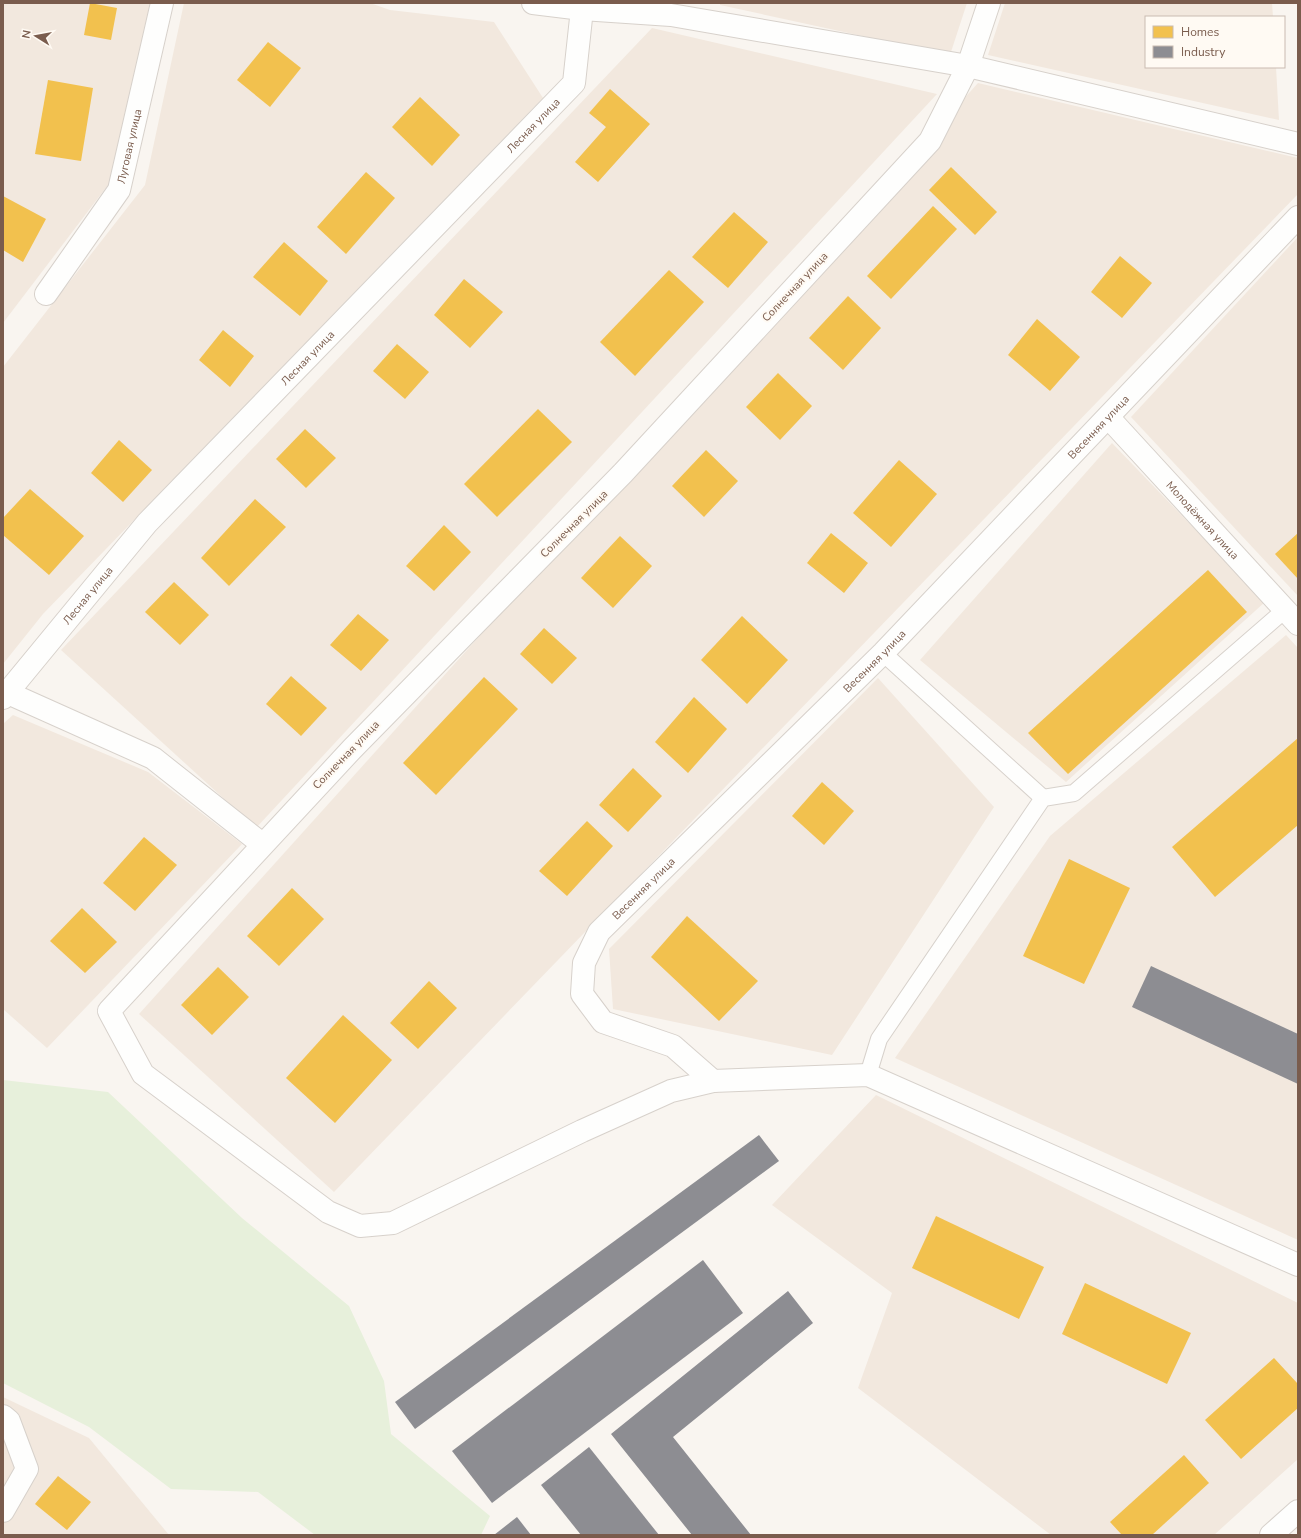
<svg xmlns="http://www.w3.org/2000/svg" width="1301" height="1538" font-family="'Nunito Sans',sans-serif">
  <rect width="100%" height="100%" fill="#f9f5f0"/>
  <!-- residential -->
  <g fill="#f2e8de">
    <polygon points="3,3 153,3 111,181 3,323"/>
    <polygon points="184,3 370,3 390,10 494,22 543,98 43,614 3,664 3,367 145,185"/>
    <polygon points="720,3 967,3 950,55 720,5"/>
    <polygon points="1005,3 1272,3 1273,17 1146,17 1146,67 1276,67 1279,120 988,55"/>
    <polygon points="652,28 937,94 256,828 61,650"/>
    <polygon points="978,83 1298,158 1298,194 334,1192 139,1014"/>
    <polygon points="1298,237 1298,596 1131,417"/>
    <polygon points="1112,443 1265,602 1066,782 920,660"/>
    <polygon points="1286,635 1298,648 1298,1240 895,1058 1050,836"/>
    <polygon points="878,678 994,807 832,1055 613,1009 609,949"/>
    <polygon points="13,715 148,772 242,844 47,1048 3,1009 3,724"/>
    <polygon points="876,1095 1298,1303 1298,1459 1214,1535 1051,1535 858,1388 892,1293 772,1205"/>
    <polygon points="3,1397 89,1438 169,1535 3,1535"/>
  </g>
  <!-- green -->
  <polygon fill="#e7f0db" points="3,1080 108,1092 242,1218 349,1306 384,1381 391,1434 490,1516 481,1535 315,1535 258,1492 171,1489 89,1427 3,1383"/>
  <!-- homes -->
  <g fill="#f2c14e">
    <polygon points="90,3 117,8 111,40 84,35"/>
    <polygon points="268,42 301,68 270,107 237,80"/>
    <polygon points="48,80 93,88 81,161 35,154"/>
    <polygon points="610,89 650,124 598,182 575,162 606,127 589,113"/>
    <polygon points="420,97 460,135 432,166 392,127"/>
    <polygon points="951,167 997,212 975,235 929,190"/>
    <polygon points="366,172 395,198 346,254 317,227"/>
    <polygon points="3,196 46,219 23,262 3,250"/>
    <polygon points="933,206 957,229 891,299 867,276"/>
    <polygon points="734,212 768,242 728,288 692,257"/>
    <polygon points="284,242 328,281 300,316 253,277"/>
    <polygon points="1120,256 1152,283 1122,318 1091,292"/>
    <polygon points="669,270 704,302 635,376 600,342"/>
    <polygon points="464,279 503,312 470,348 434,315"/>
    <polygon points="848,296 881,328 843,370 809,338"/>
    <polygon points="1037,319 1080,357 1050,391 1008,355"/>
    <polygon points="223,330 254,356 230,387 199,360"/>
    <polygon points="397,344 429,372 405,399 373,371"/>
    <polygon points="778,373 812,406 780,440 746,407"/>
    <polygon points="538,409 572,442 497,517 464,484"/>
    <polygon points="305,429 336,458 306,488 276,459"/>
    <polygon points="119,440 152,470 123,502 91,473"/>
    <polygon points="706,450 738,481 704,517 672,486"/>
    <polygon points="899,460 937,494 891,547 853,513"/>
    <polygon points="30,489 84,536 49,575 3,535 3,518"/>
    <polygon points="255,499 286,527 229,586 201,558"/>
    <polygon points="444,525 471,552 434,591 406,566"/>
    <polygon points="831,533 868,563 844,593 807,563"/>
    <polygon points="1298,533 1298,579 1275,554"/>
    <polygon points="620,536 652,566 613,608 581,578"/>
    <polygon points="1208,570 1247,612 1068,774 1028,733"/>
    <polygon points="174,582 209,615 180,645 145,612"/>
    <polygon points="358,614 389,640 361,671 330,645"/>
    <polygon points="742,616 788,660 747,704 701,660"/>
    <polygon points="544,628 577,658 552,684 520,654"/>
    <polygon points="291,676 327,708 301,736 266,704"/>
    <polygon points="484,677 518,709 436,795 403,763"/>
    <polygon points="694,697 727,729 688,773 655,742"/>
    <polygon points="1298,738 1298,825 1215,897 1172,847"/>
    <polygon points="633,768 662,796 628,832 599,805"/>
    <polygon points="822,782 854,811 824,845 792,816"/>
    <polygon points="587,821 613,846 567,896 539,871"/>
    <polygon points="144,837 177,865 135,911 103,883"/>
    <polygon points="1069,859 1130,888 1084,984 1023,956"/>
    <polygon points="292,888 324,919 279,966 247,936"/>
    <polygon points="82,908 117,942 85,973 50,941"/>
    <polygon points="687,916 758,981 719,1021 651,957"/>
    <polygon points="218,967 249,997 212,1035 181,1005"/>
    <polygon points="429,981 457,1008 418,1049 390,1023"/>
    <polygon points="343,1015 392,1060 335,1123 286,1078"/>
    <polygon points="936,1216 1044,1267 1019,1319 912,1268"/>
    <polygon points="1085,1283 1191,1333 1167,1384 1062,1334"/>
    <polygon points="1274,1358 1298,1384 1298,1408 1241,1459 1205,1420"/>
    <polygon points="1184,1455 1209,1483 1152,1535 1122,1535 1110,1522"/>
    <polygon points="58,1476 91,1502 67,1530 35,1504"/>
  </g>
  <!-- industry -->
  <g fill="#8d8d92">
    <polygon points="1151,966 1298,1034 1298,1084 1132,1007"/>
    <polygon points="759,1135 779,1161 415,1429 395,1402"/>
    <polygon points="703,1260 743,1313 492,1503 452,1451"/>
    <polygon points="788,1291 813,1323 673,1437 751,1535 692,1535 611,1434"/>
    <polygon points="589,1447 659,1535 581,1535 541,1485"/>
    <polygon points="517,1517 531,1535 494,1535"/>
  </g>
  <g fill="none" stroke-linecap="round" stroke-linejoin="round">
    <!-- service casing -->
    <g stroke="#d7d1cb" stroke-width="18">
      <g id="service">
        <polyline points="883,653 1043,798"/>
        <polyline points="868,1075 879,1039 1043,798 1074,793 1286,609"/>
      </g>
    </g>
    <!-- minor casing -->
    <g stroke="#d7d1cb" stroke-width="24">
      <g id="minor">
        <polyline points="533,3 582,9 671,15 968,66 1298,144"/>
        <polyline points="989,3 968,66 930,141 623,473 352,749 109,1011 143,1074 328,1212 360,1226 393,1223 582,1131 671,1091 713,1081 868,1075 1298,1265"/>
        <path id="s1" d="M46,294L119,190L162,3"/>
        <path id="s2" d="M1108,417L1298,624"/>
        <polyline points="8,693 153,758 262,844"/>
        <path id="s3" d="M3,698L147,523L574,83L582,9"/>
        <path id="s4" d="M713,1081L673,1046L603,1022L582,994L584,963L599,932L883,653L1298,217"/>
        <polyline points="3,1416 9,1421 27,1469 3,1511"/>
      </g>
    </g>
    <!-- tertiary casing -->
    <g stroke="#d7d1cb" stroke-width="24">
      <polyline id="tertiary" points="1271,1535 1298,1511"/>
    </g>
    <!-- service -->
    <use href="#service" stroke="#fefefd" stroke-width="16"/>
    <!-- minor -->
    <use href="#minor" stroke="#fefefd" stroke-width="22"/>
    <!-- tertiary -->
    <use href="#tertiary" stroke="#fefefd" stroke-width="22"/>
  </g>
  <g text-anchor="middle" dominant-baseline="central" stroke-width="4" stroke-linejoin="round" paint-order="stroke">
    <!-- street labels -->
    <g font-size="11" fill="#7a5c4d" stroke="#fffaf3">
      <text stroke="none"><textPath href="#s3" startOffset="781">Лесная улица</textPath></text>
      <text stroke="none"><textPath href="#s1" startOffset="172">Луговая улица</textPath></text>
      <text transform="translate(795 287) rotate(-47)">Солнечная улица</text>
      <text stroke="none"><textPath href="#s3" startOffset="457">Лесная улица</textPath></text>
      <text stroke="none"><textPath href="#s4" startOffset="938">Весенняя улица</textPath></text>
      <text stroke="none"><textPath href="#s2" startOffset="140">Молодёжная улица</textPath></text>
      <text transform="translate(574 524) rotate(-45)">Солнечная улица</text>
      <text stroke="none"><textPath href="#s3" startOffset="133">Лесная улица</textPath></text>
      <text stroke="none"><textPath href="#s4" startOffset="614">Весенняя улица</textPath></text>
      <text transform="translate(346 755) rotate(-46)">Солнечная улица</text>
      <text stroke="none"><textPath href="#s4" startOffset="290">Весенняя улица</textPath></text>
    </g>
  </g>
  <!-- border -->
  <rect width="1301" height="1538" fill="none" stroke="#7a5c4d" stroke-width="8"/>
  <!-- legend -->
  <rect x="1145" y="16" width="140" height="52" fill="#fffaf3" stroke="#cabbb1"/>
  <rect x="1153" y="26" width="20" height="12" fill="#f2c14e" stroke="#cabbb1"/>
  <text x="1181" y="36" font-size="12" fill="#7a5c4d">Homes</text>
  <rect x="1153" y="46" width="20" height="12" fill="#8d8d92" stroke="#cabbb1"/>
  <text x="1181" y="56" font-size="12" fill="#7a5c4d">Industry</text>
  <!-- north arrow -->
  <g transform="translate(36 36) rotate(281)" stroke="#fffaf3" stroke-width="3" paint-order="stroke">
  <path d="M0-3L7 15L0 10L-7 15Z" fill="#7a5c4d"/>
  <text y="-6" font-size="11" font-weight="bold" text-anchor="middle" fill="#7a5c4d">N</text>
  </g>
</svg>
